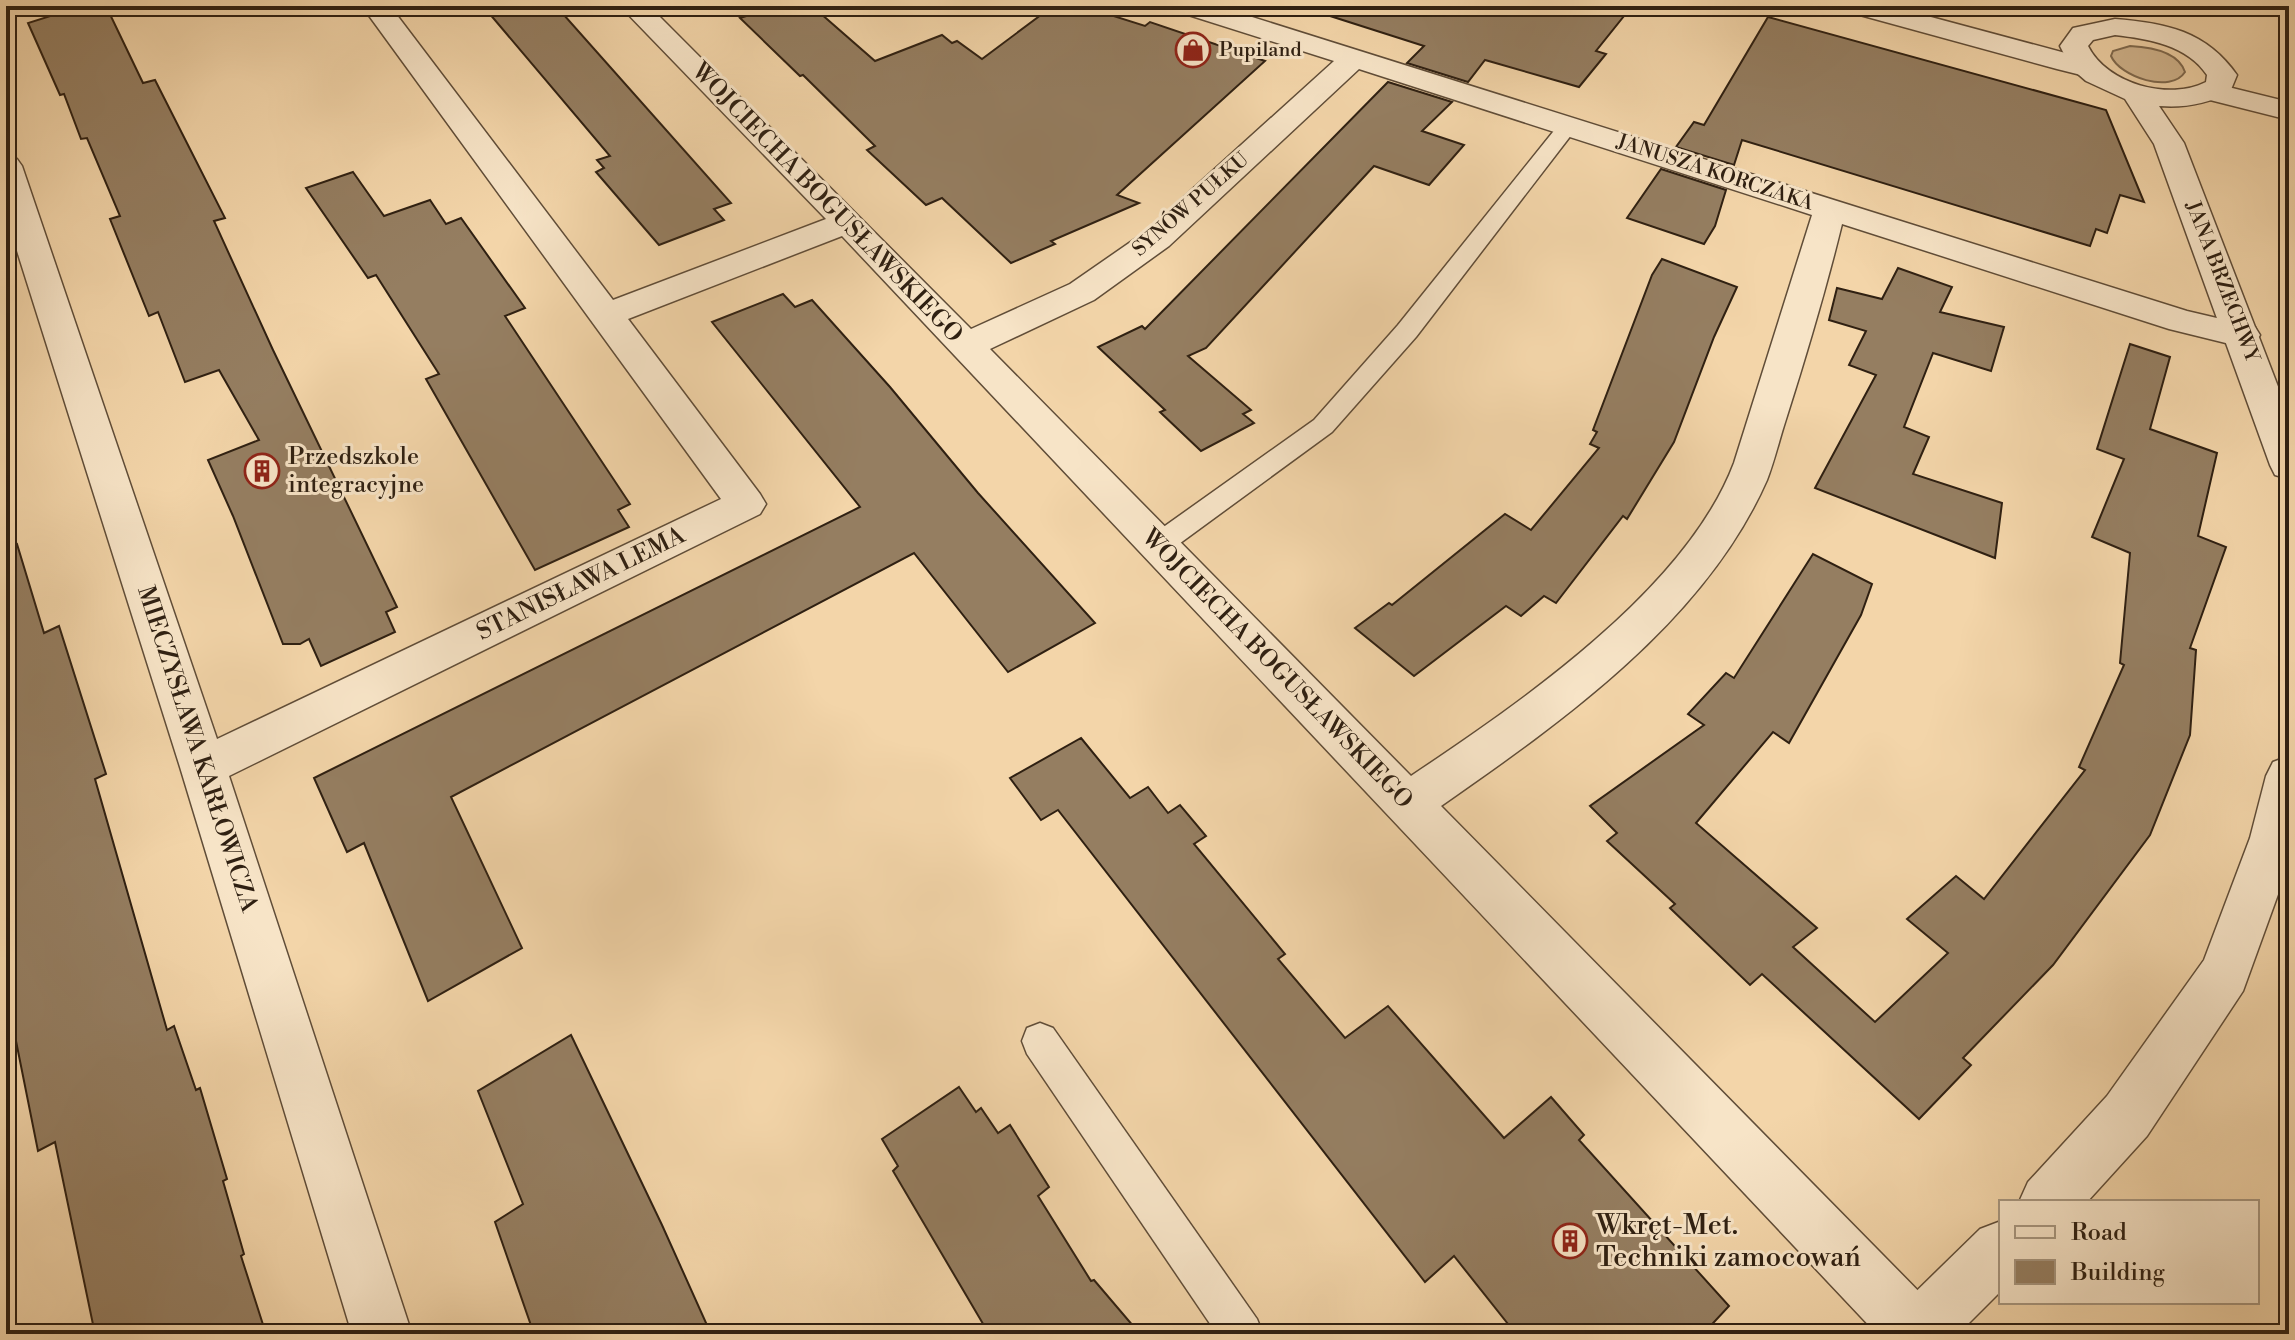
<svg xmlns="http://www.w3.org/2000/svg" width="2295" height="1340" font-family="'Libre Bodoni',serif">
  <rect width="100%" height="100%" fill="#f3d5a9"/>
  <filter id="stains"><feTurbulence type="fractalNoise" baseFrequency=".0025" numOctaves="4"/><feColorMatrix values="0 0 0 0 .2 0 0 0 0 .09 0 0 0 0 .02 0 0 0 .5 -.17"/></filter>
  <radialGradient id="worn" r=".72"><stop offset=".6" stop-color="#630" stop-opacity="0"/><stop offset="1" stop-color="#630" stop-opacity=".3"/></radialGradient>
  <!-- green -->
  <path fill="#d2b68f" stroke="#806b50" stroke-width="2" d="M2130,46C2150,47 2178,51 2185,72C2171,94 2120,77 2111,56L2113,51Z"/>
  <!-- building -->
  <g fill="#957e61" stroke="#2f2012" stroke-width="2">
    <polygon points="82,6 106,6 143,83 155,80 225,218 214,221 273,350 397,607 386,612 395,632 321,666 309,639 300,644 283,644 233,516 208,460 259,440 219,370 185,382 158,312 149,316 110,219 120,216 87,138 81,139 64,94 60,95 28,23"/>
    <polygon points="483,6 556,6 731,203 714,209 724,220 659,245 596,172 604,168 597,160 610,156"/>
    <polygon points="778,6 812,6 875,61 942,35 952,43 957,41 982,59 1053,6 1082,6 1145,26 1150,22 1265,61 1117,195 1139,203 1051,241 1055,244 1011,263 942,198 926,205 867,150 875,146 803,75 800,76 740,18"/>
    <polygon points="1329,6 1632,6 1596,51 1606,54 1579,87 1485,60 1468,82 1407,63 1424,46 1327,15"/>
    <polygon points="1768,17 2106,110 2144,202 2120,195 2107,233 2096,229 2090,246 1742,140 1734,165 1676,147 1694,122 1704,125"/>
    <polygon points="1388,82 1452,102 1422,131 1464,145 1429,185 1374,166 1206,348 1188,356 1251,410 1243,414 1254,423 1201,451 1160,412 1165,410 1098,347 1142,326 1145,329"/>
    <polygon points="1661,169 1726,190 1715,226 1704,244 1627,218"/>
    <polygon points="353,172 384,216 430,200 446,224 461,218 525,308 505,316 630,504 618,510 629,527 535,570 426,379 439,374 376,275 368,278 306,188"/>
    <polygon points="1662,259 1737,287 1714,337 1674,442 1627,519 1623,516 1556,603 1544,596 1521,616 1506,606 1414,676 1355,628 1389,603 1392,605 1505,514 1531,530 1599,448 1590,444 1597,432 1593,430 1652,275"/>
    <polygon points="1898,268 1952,287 1940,312 2004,327 1991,371 1933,353 1904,427 1929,437 1913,474 2002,503 1995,558 1815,488 1876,375 1849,365 1866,331 1829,320 1837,288 1882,299"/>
    <polygon points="783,294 795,307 812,300 890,387 978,493 1095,623 1008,672 914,553 451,797 522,948 428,1001 364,843 347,852 314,778 860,507 712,322"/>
    <polygon points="2130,344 2170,357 2150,429 2217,453 2198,536 2226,547 2190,648 2196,650 2190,735 2150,835 2053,965 1963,1058 1971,1065 1919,1119 1762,974 1750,985 1670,908 1675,904 1607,841 1617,833 1590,806 1704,725 1688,714 1726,673 1734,678 1813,554 1872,584 1861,615 1789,743 1773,732 1696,823 1817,928 1793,947 1875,1022 1948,953 1907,919 1956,876 1984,899 2085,770 2079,767 2124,665 2120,663 2130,553 2092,537 2124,459 2097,449"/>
    <polygon points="17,544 44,633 59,626 106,774 95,779 167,1030 174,1026 196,1090 200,1088 227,1179 223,1181 244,1254 241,1256 266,1334 95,1334 55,1142 38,1151 6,991 6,546"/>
    <polygon points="1081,738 1130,798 1148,787 1168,813 1180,805 1206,836 1194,844 1285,954 1278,959 1345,1038 1388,1006 1504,1138 1551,1097 1584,1135 1579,1140 1729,1306 1703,1334 1516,1334 1454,1256 1425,1282 1058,810 1041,820 1010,778"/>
    <polygon points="571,1035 662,1225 711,1334 534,1334 495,1222 523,1204 478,1091"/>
    <polygon points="959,1087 976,1112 981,1108 998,1133 1010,1125 1049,1187 1038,1196 1091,1281 1094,1280 1140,1334 989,1334 893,1171 898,1166 882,1139"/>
  </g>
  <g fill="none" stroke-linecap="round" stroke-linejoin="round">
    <!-- service casing -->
    <g stroke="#604d38" stroke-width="3">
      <g id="service">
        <polygon points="1568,120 1575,122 1578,126 1575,130 1416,337 1332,432 1168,552 1158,555 1148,552 1144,545 1148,538 1314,420 1398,325 1561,122"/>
        <polygon points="1040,1023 1053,1028 1257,1319 1263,1334 1217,1334 1027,1054 1022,1041 1027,1028"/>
      </g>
    </g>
    <!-- minor casing -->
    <g stroke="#604d38" stroke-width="3">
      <g id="minor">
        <path d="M362,6H390L613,300L826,219L620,6H649L971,329L1070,284L1145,232L1334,61L1179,12L1175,6H1217L2187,311L2255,327L2260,335L2255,343L2242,347L2169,329L1842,224C1826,289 1807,353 1787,416C1780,437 1775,459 1767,480C1705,621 1563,721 1441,806L1940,1313L1949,1334H1877L842,236L628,319L760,494L766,504L760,514L229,776L412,1334H352L180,767L6,216V157L17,159L22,166L217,739L721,499ZM1359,69L1812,215L1734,463C1686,590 1520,703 1411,776L990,349L1094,300L1169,246Z"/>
        <polygon points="1845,6 1890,6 2095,61 2099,67 2095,73 2085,76 2057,69 1849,12"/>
        <polygon points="2212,83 2289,102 2289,120 2202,98 2197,92 2202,86"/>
      </g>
    </g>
    <!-- tertiary casing -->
    <g stroke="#604d38" stroke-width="3">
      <g id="tertiary">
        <path d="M2115,19C2166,23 2206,31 2237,75L2230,92C2207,104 2185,108 2159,106L2184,143L2289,415V479L2275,475L2270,465L2154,144L2125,99L2086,81L2071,68L2060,46L2073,28ZM2115,35C2149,39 2187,45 2207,75L2206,82C2169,101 2107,84 2088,46L2093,40Z"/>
        <polygon points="2289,756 2289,864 2243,991 2147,1136 2087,1202 2019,1202 2028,1182 2107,1096 2204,960 2250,838 2266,776 2273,762"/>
        <polygon points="2001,1221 2001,1291 1958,1334 1885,1334 1894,1313 1980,1229"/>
      </g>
    </g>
    <!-- service -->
    <use href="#service" fill="#f7e4c7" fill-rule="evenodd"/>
    <!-- minor -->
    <use href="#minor" fill="#f7e4c7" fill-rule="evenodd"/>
    <!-- tertiary -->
    <use href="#tertiary" fill="#f7e4c7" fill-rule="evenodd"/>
  </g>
  <!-- icons -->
  <defs>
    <g id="shop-ring" transform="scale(1.8)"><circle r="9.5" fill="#f7e4c7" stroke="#8f2418" stroke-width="1.5"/><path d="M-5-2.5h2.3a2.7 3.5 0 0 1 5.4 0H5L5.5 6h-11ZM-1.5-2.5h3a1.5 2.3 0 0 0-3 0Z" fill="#8f2418"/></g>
    <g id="building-ring" transform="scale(1.8)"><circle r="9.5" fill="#f7e4c7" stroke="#8f2418" stroke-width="1.5"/><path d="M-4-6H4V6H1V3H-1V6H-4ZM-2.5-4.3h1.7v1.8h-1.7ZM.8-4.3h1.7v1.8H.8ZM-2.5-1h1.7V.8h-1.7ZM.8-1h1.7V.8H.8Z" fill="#8f2418"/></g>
  </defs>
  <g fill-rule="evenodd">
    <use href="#shop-ring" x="1193" y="50"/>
    <use href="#building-ring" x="262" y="471"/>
    <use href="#building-ring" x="1570" y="1241"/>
  </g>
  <g text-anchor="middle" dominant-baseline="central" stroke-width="6" stroke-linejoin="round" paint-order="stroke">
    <!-- far-poi labels -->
    <g font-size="20" fill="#2f2012" stroke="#f7e4c7" text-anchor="start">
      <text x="1219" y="50">Pupiland</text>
    </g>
    <!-- far-street labels -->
    <g font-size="20" fill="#2f2012" stroke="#f7e4c7">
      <text transform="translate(1715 173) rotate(18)">JANUSZA KORCZAKA</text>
      <text transform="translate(1191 205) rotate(-41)">SYNÓW PUŁKU</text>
      <text transform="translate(2222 282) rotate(69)">JANA BRZECHWY</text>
    </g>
    <!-- street labels -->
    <g font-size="24" fill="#2f2012" stroke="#f7e4c7">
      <text transform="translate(827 203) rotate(46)">WOJCIECHA BOGUSŁAWSKIEGO</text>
      <text transform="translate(581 584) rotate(-26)">STANISŁAWA LEMA</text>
      <text transform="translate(1277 669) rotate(46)">WOJCIECHA BOGUSŁAWSKIEGO</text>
      <text transform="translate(197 749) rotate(72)">MIECZYSŁAWA KARŁOWICZA</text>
    </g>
    <!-- poi labels -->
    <g font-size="24" fill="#2f2012" stroke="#f7e4c7" text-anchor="start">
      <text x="288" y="457">Przedszkole<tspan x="288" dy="28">integracyjne</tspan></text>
    </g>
    <!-- near-poi labels -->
    <g font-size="28" fill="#2f2012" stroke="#f7e4c7" text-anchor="start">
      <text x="1596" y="1225">Wkręt-Met.<tspan x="1596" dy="32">Techniki zamocowań</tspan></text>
    </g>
  </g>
  <!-- margin -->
  <rect width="2295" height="1340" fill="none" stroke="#f3d5a9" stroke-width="32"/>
  <rect x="8" y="8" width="2279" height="1324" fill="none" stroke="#2f2012" stroke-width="4"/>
  <rect x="16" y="16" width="2263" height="1308" fill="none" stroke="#2f2012" stroke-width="2"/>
  <!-- legend -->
  <rect x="1999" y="1200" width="260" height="104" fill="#f7e4c7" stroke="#a7967f" stroke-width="2"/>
  <rect x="2015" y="1226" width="40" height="12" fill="#f7e4c7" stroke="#a7967f" stroke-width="2"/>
  <text x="2071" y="1240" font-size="24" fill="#2f2012">Road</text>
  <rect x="2015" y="1260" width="40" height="24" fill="#957e61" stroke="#a7967f" stroke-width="2"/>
  <text x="2071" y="1280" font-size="24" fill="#2f2012">Building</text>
  <rect width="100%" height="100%" filter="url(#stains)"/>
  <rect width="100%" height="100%" fill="url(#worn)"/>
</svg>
